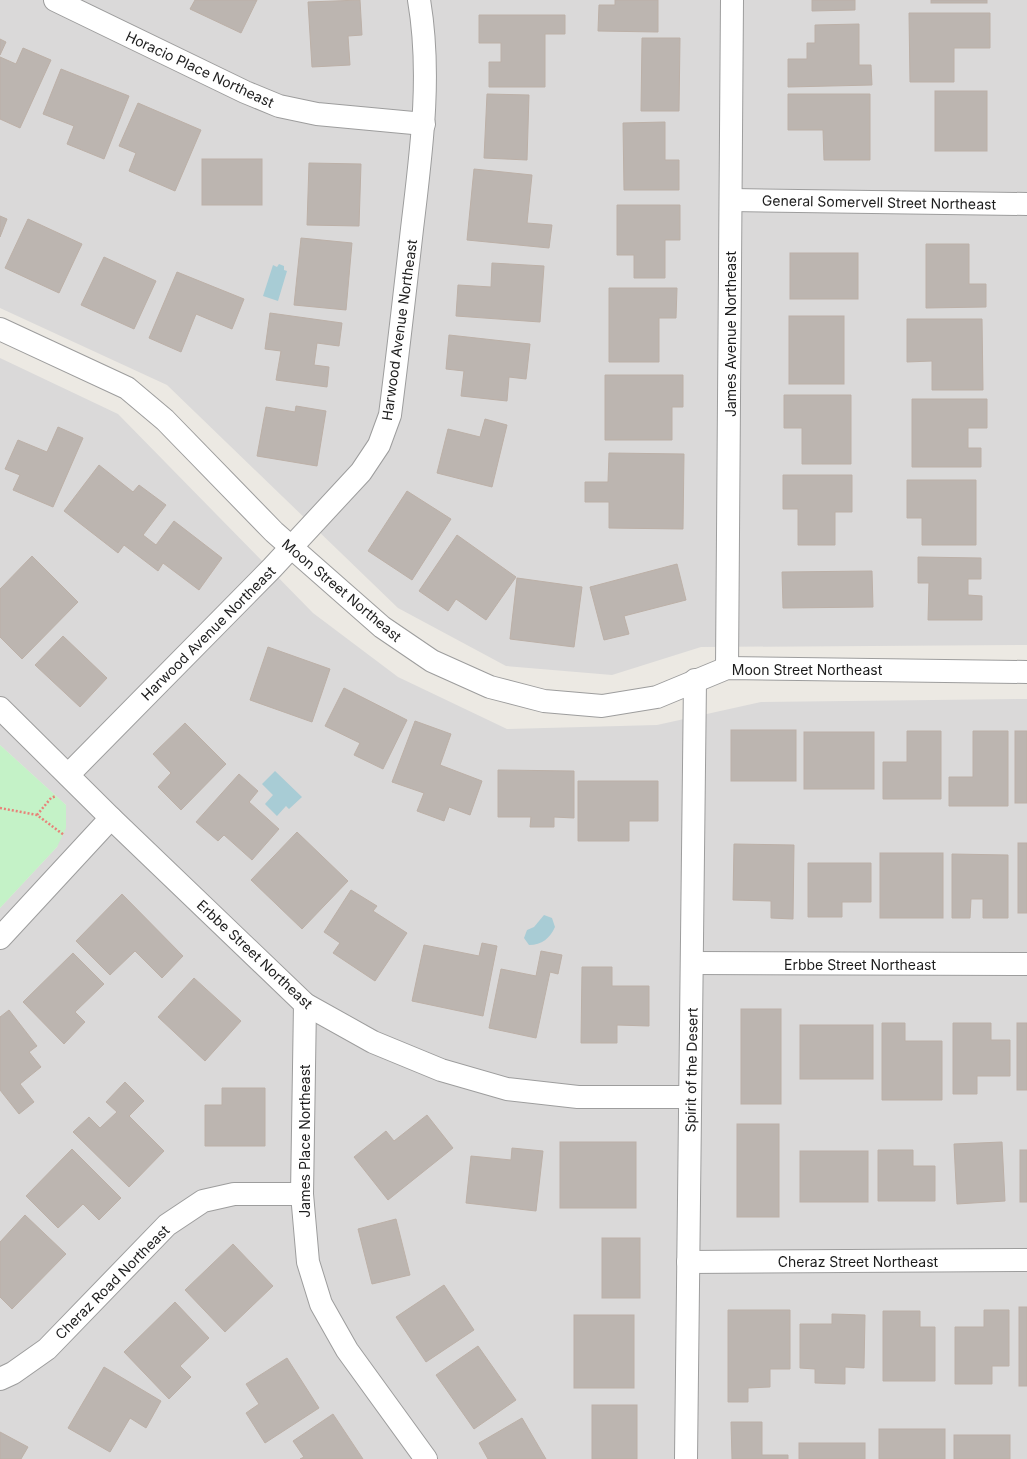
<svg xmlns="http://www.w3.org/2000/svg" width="1027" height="1459" font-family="Inter,sans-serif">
  <rect width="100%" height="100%" fill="#ece9e3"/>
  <!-- residential -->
  <g fill="#dad9d9">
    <polygon points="0,0 1027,0 1027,645 701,647 612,675 506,666 398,608 167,385 0,308"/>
    <polygon points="0,358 118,414 313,613 398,677 507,729 657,725 761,702 1027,699 1027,1459 0,1459 0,908 57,847 66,805 0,745"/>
  </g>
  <!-- park -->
  <polygon fill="#c4f2c7" points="0,745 66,805 66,828 57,847 0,908"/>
  <!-- water -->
  <g fill="#a8ccd5">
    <polygon points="279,264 284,266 284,270 287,271 278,301 263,296 273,265 277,267"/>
    <polygon points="275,771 302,797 289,809 286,806 277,816 265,804 273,795 262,784"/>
    <path d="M544,915L552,918L555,927C550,938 542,945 529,945L524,938L527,930L534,927Z"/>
  </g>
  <!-- building -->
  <g fill="#bcb5b0" stroke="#bcb0a7">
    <polygon points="195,0 257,0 241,33 190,9"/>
    <polygon points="360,0 362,35 348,36 350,65 312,67 308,2"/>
    <polygon points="615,0 658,0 658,32 598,31 599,5 615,5"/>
    <polygon points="812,0 855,0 855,10 812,11"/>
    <rect x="931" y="0" width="56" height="3"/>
    <polygon points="909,13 990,13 990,48 954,48 954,82 910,82"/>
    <polygon points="479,15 565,15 565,34 545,34 545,87 489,87 489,62 501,62 501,43 479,43"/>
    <polygon points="859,24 859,65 871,65 872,85 788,87 788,59 807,59 807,43 815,43 815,25"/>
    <polygon points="642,38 680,38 679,111 641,111"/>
    <polygon points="0,39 6,42 0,55"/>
    <polygon points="23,48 51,60 20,128 0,119 0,57 16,64"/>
    <polygon points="61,69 129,96 104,159 67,144 74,126 43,114"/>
    <rect x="935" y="91" width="52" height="60"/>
    <polygon points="487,94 529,95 527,160 484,158"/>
    <polygon points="788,94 870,94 870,160 824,160 823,130 788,130"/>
    <polygon points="138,103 201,130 175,191 129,171 136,153 119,146"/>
    <polygon points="665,122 665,160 679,160 679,190 624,190 623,123"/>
    <rect x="202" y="159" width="60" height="46"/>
    <polygon points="309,163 361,164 359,226 307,225"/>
    <polygon points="474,169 532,175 527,223 552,225 549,248 467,240"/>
    <polygon points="617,205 680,205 680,240 665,240 665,278 634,278 634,255 617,255"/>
    <polygon points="0,216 7,219 0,237"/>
    <polygon points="28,219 82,244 59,293 5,268"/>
    <polygon points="301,238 352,243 346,310 294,305"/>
    <polygon points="926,244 969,244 969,284 986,284 986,307 926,308"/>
    <rect x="790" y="253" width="68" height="46"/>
    <polygon points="104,257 156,281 134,329 81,305"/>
    <polygon points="492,263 544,266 540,322 456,316 458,285 491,287"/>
    <polygon points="177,272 244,299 232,329 196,314 181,352 149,338"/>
    <polygon points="609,288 677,288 676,318 659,318 659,362 609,362"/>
    <polygon points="270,313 342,323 339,346 317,343 314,365 329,367 327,387 276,380 281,351 265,349"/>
    <rect x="789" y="316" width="55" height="68"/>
    <polygon points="907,319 982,319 983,390 932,390 932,361 907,362"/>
    <polygon points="449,335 530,344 526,379 509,377 507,401 461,396 464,371 446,369"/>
    <polygon points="605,375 683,375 683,407 672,407 672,440 605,440"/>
    <polygon points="784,395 851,395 851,464 802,464 802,428 784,428"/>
    <polygon points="912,399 987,399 987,428 968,428 968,448 981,448 981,467 912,467"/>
    <polygon points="296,406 326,411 317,466 257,456 266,407 295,412"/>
    <polygon points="485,419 507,425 492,487 437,473 448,429 480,437"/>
    <polygon points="58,427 83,438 53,507 13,490 20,475 5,469 18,440 47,452"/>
    <polygon points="609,453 684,454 683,529 609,528 609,502 585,502 585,482 608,482"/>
    <polygon points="99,465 133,492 139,485 166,505 143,535 156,545 174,521 222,558 199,590 163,563 158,571 124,545 118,553 64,511"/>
    <polygon points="783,475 852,475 852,512 835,512 835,545 798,545 798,509 783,509"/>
    <polygon points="907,480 976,480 976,545 922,545 922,518 907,518"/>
    <polygon points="407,491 451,519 412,580 368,551"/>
    <polygon points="457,535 516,577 486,620 456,599 448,611 419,591"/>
    <polygon points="32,556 78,602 22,659 0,637 0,589"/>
    <polygon points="918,557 981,558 981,579 968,579 968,595 982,596 982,620 928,620 929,583 918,583"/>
    <polygon points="677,564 686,600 624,616 629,634 604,640 590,587"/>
    <polygon points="872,571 873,607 783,608 782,572"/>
    <polygon points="517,578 582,587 574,647 510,639"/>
    <polygon points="63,636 107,678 80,707 35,665"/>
    <polygon points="268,647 330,669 312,722 250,700"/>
    <polygon points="344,688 407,720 383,769 354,755 360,743 325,726"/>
    <polygon points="415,721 451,734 440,765 482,781 470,815 449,807 444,821 417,811 424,793 392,782"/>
    <polygon points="185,723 226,764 181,810 158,787 171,773 153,754"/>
    <rect x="731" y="730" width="65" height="51"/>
    <polygon points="907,731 941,731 941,799 883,799 883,762 907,762"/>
    <polygon points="973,731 1008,731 1008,806 949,806 949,777 973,777"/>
    <rect x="1015" y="731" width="12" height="72"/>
    <rect x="804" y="732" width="70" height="57"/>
    <polygon points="498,770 574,771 574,818 554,817 554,827 530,827 531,817 498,817"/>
    <polygon points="239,774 258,791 249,802 279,829 252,860 224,835 218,841 196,822"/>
    <polygon points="578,781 658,781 658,821 629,821 629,841 578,841"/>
    <polygon points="297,832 348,881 302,929 251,880"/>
    <rect x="1018" y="843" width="9" height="70"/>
    <polygon points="734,844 794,845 793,919 771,918 771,901 733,900"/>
    <rect x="880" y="853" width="63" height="65"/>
    <polygon points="952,854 1008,855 1008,918 983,918 983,899 971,899 970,918 952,918"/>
    <polygon points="808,863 871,863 871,902 842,902 842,917 808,917"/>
    <polygon points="351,890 377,906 373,911 407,933 375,981 333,953 340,943 324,932"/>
    <polygon points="122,894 183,956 162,978 135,951 110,975 76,941"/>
    <polygon points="482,943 497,946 483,1016 412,1001 424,945 479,956"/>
    <polygon points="541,951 562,955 558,974 550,972 536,1038 489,1028 501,969 536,976"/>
    <polygon points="73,953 104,984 75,1012 85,1022 64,1044 23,1002"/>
    <polygon points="582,967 612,967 612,986 649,986 649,1026 617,1025 617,1043 581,1043"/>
    <polygon points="194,978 241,1021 205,1061 158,1017"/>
    <rect x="741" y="1009" width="40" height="95"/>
    <polygon points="9,1010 37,1046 29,1052 41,1067 20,1084 34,1102 19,1114 0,1090 0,1017"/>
    <polygon points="882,1023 905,1023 905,1041 942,1041 942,1100 882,1100"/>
    <polygon points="953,1023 991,1023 991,1040 1010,1040 1010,1076 977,1076 977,1094 953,1094"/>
    <rect x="1017" y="1023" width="10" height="67"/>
    <rect x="800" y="1025" width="73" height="54"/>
    <polygon points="125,1082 144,1101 129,1116 164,1151 129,1187 73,1132 89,1117 100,1128 117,1112 106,1102"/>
    <polygon points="222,1088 265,1088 265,1146 205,1146 205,1105 222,1105"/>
    <polygon points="427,1115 453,1148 388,1200 354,1157 386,1131 394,1141"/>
    <rect x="737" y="1124" width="42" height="93"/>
    <rect x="560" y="1142" width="76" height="66"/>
    <polygon points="1002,1142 1005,1201 957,1204 954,1144"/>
    <polygon points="512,1148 543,1151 536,1211 466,1203 471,1156 511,1160"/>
    <polygon points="72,1149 121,1198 99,1220 83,1204 58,1228 26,1196"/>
    <polygon points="878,1150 913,1150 913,1166 935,1166 935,1201 878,1201"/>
    <rect x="1020" y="1150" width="7" height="52"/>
    <rect x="800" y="1151" width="68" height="51"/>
    <polygon points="25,1215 66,1254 12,1309 0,1297 0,1242"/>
    <polygon points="396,1219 410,1275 372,1284 358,1229"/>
    <rect x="602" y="1238" width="38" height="60"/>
    <polygon points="233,1244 273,1286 225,1332 185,1290"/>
    <polygon points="444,1285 474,1330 426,1362 396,1317"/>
    <polygon points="175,1302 209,1338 180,1366 191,1377 169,1399 124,1352"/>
    <rect x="1019" y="1307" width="8" height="79"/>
    <polygon points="728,1310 790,1310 790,1369 770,1369 770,1387 748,1388 748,1402 728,1402"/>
    <polygon points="984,1310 1009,1310 1009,1366 992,1366 992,1384 955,1384 955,1327 984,1327"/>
    <polygon points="883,1311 920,1311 920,1327 935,1327 935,1381 883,1381"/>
    <polygon points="832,1314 865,1315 864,1368 845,1367 845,1384 815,1383 815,1369 800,1368 800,1324 832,1324"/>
    <rect x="574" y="1315" width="60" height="73"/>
    <polygon points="478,1346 516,1400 474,1429 436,1375"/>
    <polygon points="287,1358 319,1408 265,1443 246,1413 259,1404 246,1384"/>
    <polygon points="104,1367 161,1401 146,1428 130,1418 110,1452 68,1428"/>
    <rect x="592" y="1405" width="45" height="54"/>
    <polygon points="333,1414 363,1459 300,1459 304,1457 293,1441"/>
    <polygon points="522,1418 546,1459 488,1459 479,1443"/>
    <polygon points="731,1422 762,1422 762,1455 788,1455 788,1459 732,1459"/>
    <rect x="879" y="1429" width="66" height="30"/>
    <polygon points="0,1432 28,1447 21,1459 0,1459"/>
    <rect x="954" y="1435" width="56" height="24"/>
    <rect x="799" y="1443" width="66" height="16"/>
  </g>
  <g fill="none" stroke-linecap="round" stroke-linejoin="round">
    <!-- street casing -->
    <g stroke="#9d9d9d" stroke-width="24">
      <g id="street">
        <polyline points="55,0 245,92 279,106 317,114 424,124"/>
        <polyline points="731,200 1027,204"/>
        <polyline points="0,329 127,388 165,420 274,532 382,627 432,661 490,687 544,701 602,706 657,697 727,668 1027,672"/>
        <polyline points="727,668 732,0"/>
        <polyline points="0,708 111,818 305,1004 373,1042 441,1070 507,1089 578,1097 690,1097"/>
        <path d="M68,775L272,568L361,472L379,445L390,415C398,353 405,291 412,229C421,153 432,76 419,0"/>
        <polyline points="0,938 111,818"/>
        <polyline points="692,963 1027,964"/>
        <polyline points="305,1004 302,1194 308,1262 321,1304 347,1350 426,1459"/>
        <polyline points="688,1262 1027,1260"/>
        <polyline points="0,1379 13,1373 47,1349 167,1225 203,1201 234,1194 302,1194"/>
        <polyline points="686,1459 695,680"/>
      </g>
    </g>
    <!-- path -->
    <g stroke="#e88178" stroke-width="2.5" stroke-dasharray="2 2" stroke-linecap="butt">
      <polyline points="0,808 37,815 64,835"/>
      <polyline points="37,815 51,798 56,796"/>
    </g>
    <!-- street -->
    <use href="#street" stroke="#fff" stroke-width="22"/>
  </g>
  <g text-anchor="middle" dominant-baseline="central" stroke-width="3.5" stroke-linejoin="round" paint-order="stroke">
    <!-- street labels -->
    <g font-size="14" fill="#1c1c1c" stroke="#fff">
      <text transform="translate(200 69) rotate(25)">Horacio Place Northeast</text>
      <text transform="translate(879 202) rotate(1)">General Somervell Street Northeast</text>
      <text transform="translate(399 330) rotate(-82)">Harwood Avenue Northeast</text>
      <text transform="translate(730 334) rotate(-90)">James Avenue Northeast</text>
      <text transform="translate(342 590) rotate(40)">Moon Street Northeast</text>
      <text transform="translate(208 633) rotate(-45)">Harwood Avenue Northeast</text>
      <text x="807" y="669">Moon Street Northeast</text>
      <text transform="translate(255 954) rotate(43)">Erbbe Street Northeast</text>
      <text x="860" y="964">Erbbe Street Northeast</text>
      <text transform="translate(691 1070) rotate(-89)">Spirit of the Desert</text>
      <text transform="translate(304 1141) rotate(-90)">James Place Northeast</text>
      <text x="858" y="1261">Cheraz Street Northeast</text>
      <text transform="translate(112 1282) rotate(-45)">Cheraz Road Northeast</text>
    </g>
  </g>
</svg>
